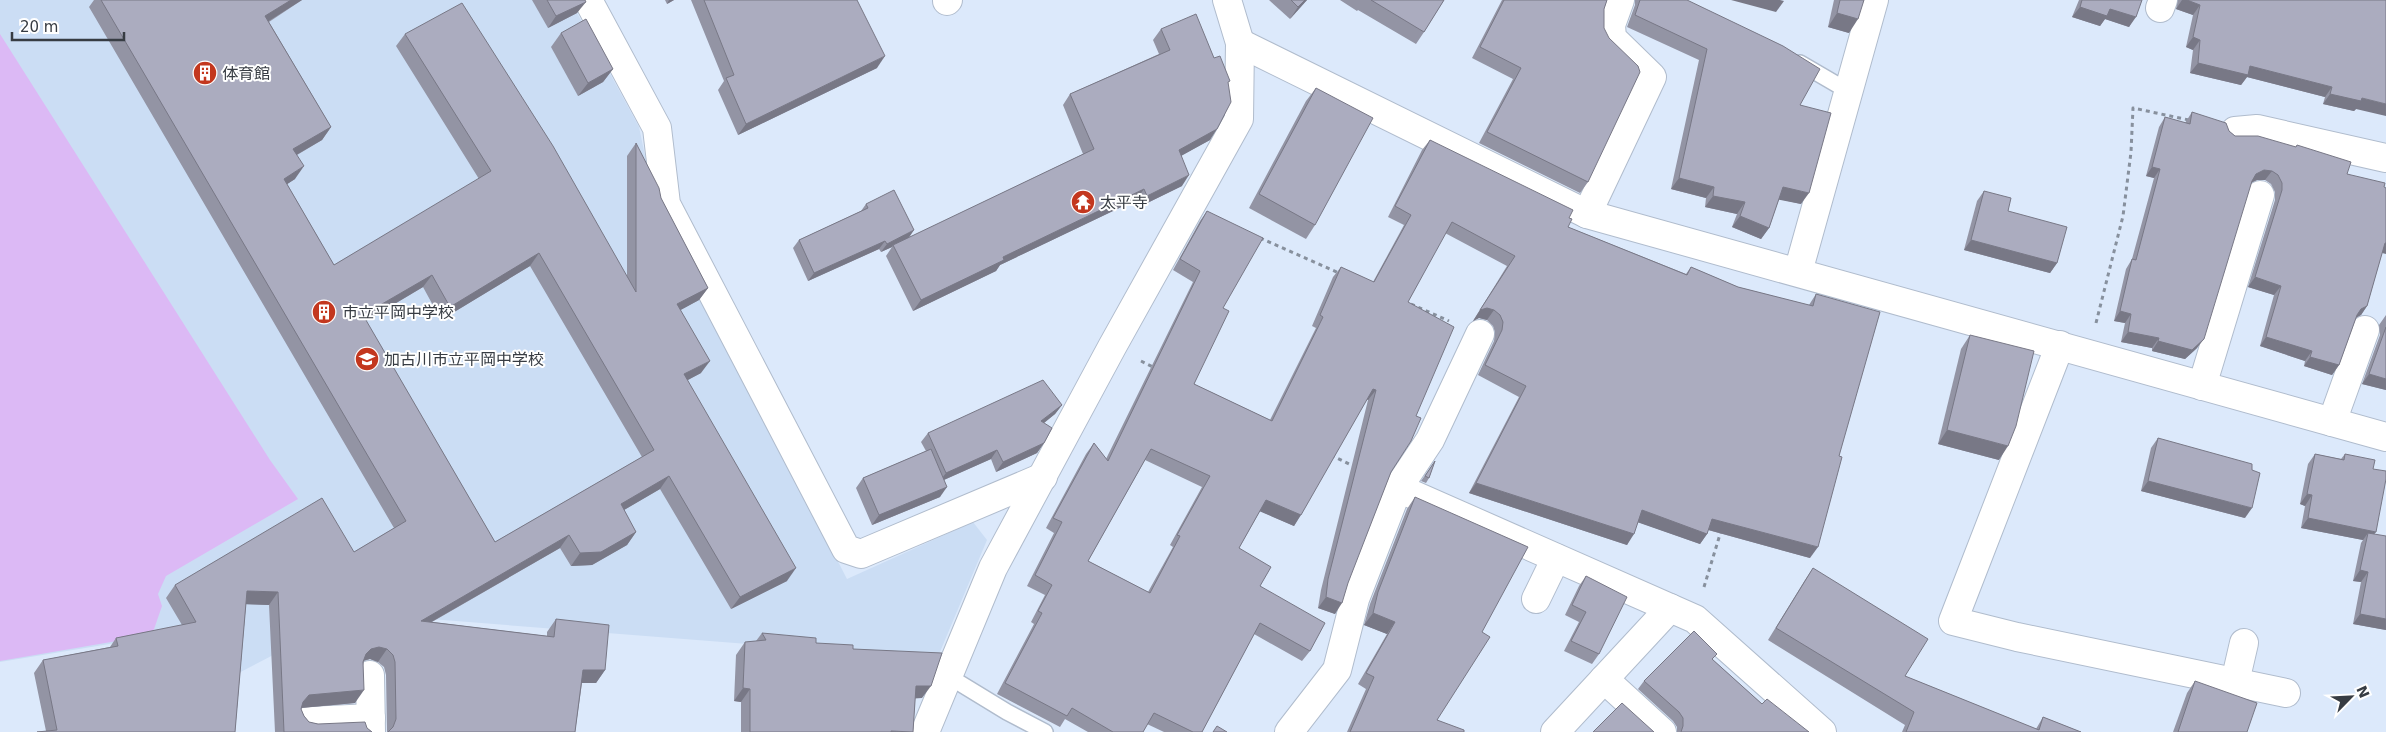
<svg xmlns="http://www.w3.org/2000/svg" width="2386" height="732" font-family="'DejaVu Sans','Noto Sans JP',sans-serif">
  <rect width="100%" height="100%" fill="#dce9fb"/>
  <!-- built -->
  <polygon fill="#cbddf4" points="0,0 570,0 639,127 648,170 650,197 847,579 973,522 987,540 937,659 354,613 181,703 164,635 0,662"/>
  <!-- green -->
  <polygon fill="#dcb9f5" points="0,34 270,460 298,499 166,576 158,594 162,606 152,635 0,661"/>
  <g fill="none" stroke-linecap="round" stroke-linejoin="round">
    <!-- service casing -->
    <g stroke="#b0bccd" stroke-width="18">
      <g id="service">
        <polyline points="1800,63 1848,91"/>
        <polyline points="948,676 1007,712 1045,732"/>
      </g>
    </g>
    <!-- minor casing -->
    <g stroke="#b0bccd" stroke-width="30">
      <g id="minor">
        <polyline points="588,0 657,128 666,204 846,549 861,554 1043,477"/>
        <polyline points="947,1 948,0"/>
        <polyline points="2160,8 2163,0"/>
        <polyline points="1240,43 1587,214 2386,437"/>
        <polyline points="2235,131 2257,129 2386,158"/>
        <polyline points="1587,214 1652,77 1612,38 1611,25 1620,0"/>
        <polyline points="1798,272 1874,0"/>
        <polyline points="2060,345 1953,621 2017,637 2286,693"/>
        <polyline points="2202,386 2260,195"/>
        <polyline points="2332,422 2365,330"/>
        <polyline points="1398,488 1695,619 1822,732"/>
        <polyline points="1536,599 1556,558"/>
        <polyline points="370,675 371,732"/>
        <polyline points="1604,679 1662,732"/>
        <polyline points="2235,682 2244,643"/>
        <polyline points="308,721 371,718"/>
        <polyline points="925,732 993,568 1112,347 1239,119 1240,43 1227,0"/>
        <polyline points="1289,732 1337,670 1355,599 1398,488 1430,440 1480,334"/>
        <polyline points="1555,732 1670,608"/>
      </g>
    </g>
    <!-- path -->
    <g stroke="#87909d" stroke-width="3" stroke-dasharray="4 4" stroke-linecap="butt">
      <polyline points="1260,238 1339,273"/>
      <polyline points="1411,304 1449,321"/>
      <polyline points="2096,323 2123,216 2131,152 2133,108 2189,120"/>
      <polyline points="1141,361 1153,367"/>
      <polyline points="1331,455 1355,467"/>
      <polyline points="1704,587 1721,531"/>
    </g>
    <!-- service -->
    <use href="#service" stroke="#fff" stroke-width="15"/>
    <!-- minor -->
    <use href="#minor" stroke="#fff" stroke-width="28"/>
  </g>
  <!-- wall -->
  <g fill="#9394a4" fill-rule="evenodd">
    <path d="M94,0H302L269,22L331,127L322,140L297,155L295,179L287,184L334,265L479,179L396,46L405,34L627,276V156L636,143L661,198L708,288L699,300L680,310L701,373L687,380L787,581L731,609L660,489L624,510L636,532L627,545L592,565L571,566L560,548L432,622L547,636V632L556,619L605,670L596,683H582L575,732H387L386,675L384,667L378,662L370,659L364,661L355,703L302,708L301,709L304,716L309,722L318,724L367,728L372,732H275L269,605L246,604L235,732L46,731L34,673L43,660L110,647L116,638L182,625L166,598L175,585L354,552L394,528L89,7ZM530,266L642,457L495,542L366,321L423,287L441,320Z"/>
    <polygon points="532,0 585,0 577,13 548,28"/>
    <polygon points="665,0 674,0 667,4"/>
    <polygon points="691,0 857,0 877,68 738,135 718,90 724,81"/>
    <polygon points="1269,0 1307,0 1290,19"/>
    <polygon points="1340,0 1444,0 1424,32 1416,44 1358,10 1357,11"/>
    <polygon points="1502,0 1607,0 1604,9 1588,182 1580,193 1479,143 1513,79 1472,58"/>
    <polygon points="1635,0 1687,0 1800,105 1801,204 1779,199 1769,228 1761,239 1732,227 1737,214 1705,207 1706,198 1671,189 1699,60 1627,27 1635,5"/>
    <polygon points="1834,0 1864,0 1849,33 1828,27"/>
    <polygon points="2079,0 2142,0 2129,27 2105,19 2100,26 2072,17"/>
    <polygon points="2178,0 2386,0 2356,109 2354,111 2323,104 2325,97 2247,77 2241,85 2190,73 2193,50 2186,47 2193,15 2176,9"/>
    <polygon points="1161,29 1214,58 1228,84 1210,140 1182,155 1182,186 1139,207 1136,200 1000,265 996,271 913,311 886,256 892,247 881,252 879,249 808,281 793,248 799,240 861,211 866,204 909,238 1083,154 1063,105 1070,94 1159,54 1153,40"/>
    <polygon points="561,33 613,69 603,82 578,96 551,47"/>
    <polygon points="1316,88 1315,225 1306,239 1249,208 1306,101"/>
    <polygon points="2192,112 2229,131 2235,136 2296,147 2297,145 2347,174 2382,253 2367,306 2361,315 2356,318 2339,365 2332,375 2304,366 2305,361 2260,346 2274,295 2248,287 2275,200 2275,192 2271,184 2265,180 2257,180 2251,183 2197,348 2185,359 2152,351 2152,348 2121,342 2125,323 2114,321 2126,269 2132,259 2154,178 2146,176 2159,127 2165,117 2185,123"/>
    <path d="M1430,140L1569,218L1568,227L1686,274L1691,267L1738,287L1809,305L1816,294L1810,558L1708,530L1707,534L1700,544L1638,522L1627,545L1469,493L1519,397L1478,375L1494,341L1495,332L1493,326L1487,320L1479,318L1473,321L1507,266L1445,233L1408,302L1391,472L1335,614L1318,608L1321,590L1368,400L1367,399L1294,526L1260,511L1239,548L1260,586L1310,651L1302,661L1254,634L1202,732H1164L1147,724L1143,732H1088L1065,719L1060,727L997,694L1034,624L1031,622L1045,595L1027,586L1054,533L1046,528L1086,454L1094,443L1106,459L1193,282L1173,270L1200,221L1207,211L1223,308L1194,384L1270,420L1316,328L1312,326L1333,277L1341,267L1373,282L1404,225L1388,217L1422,150ZM1145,460L1202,487L1170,545L1173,547L1148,592L1088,561Z"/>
    <polygon points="1984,191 2057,263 2050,273 1964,250 1977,201"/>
    <polygon points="2386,315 2386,390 2362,384 2380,335 2379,325"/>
    <polygon points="1970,335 1999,460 1938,444 1961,349"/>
    <polygon points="1062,405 1055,414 1044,423 1044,443 1037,453 996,472 991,459 944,480 940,497 872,525 856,488 863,478 926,451 921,442 928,433"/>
    <polygon points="2158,438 2245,518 2141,491 2151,448"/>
    <polygon points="2315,454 2341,459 2345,454 2373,469 2374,534 2386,630 2353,624 2361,582 2353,581 2361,543 2363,540 2301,528 2305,506 2300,504 2308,464"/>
    <polygon points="1435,461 1429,478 1426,483 1421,481"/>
    <polygon points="1415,497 1482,632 1437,720 1464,732 1347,732 1366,689 1358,684 1387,634 1364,625 1370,604 1407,509"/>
    <polygon points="1813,568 1905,676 2036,729 2043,717 2081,732 1902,732 1905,725 1768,640 1805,580"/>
    <polygon points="1586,576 1599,654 1592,664 1564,651 1579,622 1565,615 1579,586"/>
    <polygon points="762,633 816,643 853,649 922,698 915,698 913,732 741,732 741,702 734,701 736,655 745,642 756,641"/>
    <polygon points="1713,660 1762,704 1809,732 1677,732 1677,727 1673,721 1638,689 1644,681"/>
    <polygon points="2195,681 2247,732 2173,732 2187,693"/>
  </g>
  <!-- shaded-wall -->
  <g fill="#787886">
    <polygon points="291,0 302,0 256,29 265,16"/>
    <polygon points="669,0 674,0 667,4"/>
    <polygon points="1305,0 1307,0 1290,19 1298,7"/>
    <polygon points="1731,0 1780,0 1784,1 1776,12"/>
    <polygon points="2182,0 2187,0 2200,5 2193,15 2176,9"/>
    <polygon points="586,2 577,13 548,28 556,16"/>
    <polygon points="2080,7 2110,9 2136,17 2129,27 2105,19 2100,26 2072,17"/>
    <polygon points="1837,13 1858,19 1849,33 1828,27"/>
    <polygon points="2193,37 2200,40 2193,50 2186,47"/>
    <polygon points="885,56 877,68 738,135 746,124"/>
    <polygon points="2198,63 2250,66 2332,87 2325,97 2247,77 2241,85 2190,73"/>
    <polygon points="613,69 603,82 578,96 588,83"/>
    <polygon points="2330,94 2362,98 2386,104 2386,116 2356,109 2354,111 2323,104"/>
    <polygon points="331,127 322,140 284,162 293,149"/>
    <polygon points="1217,129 1210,140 1172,161 1179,150"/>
    <polygon points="304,166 295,179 275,192 284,179"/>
    <polygon points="2152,167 2160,169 2154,178 2146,176"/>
    <polygon points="2264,170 2272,171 2265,180 2257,180 2250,183 2256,174"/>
    <polygon points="1189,175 1182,186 1139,207 1147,196"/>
    <polygon points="1679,178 1714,187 1706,198 1671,189"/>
    <polygon points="1783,187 1809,193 1801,204 1775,199"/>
    <polygon points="1144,189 1136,200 1000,265 996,271 913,311 921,300 1003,257"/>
    <polygon points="1713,196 1745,202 1737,214 1705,207"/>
    <polygon points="1740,216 1769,228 1761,239 1732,227"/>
    <polygon points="914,230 908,239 893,245 892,247 881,252 887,244"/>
    <polygon points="1971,240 2057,263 2050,273 1964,250"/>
    <polygon points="885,241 879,249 808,281 814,273"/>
    <polygon points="2385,243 2386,243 2386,254 2378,252"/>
    <polygon points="539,253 530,266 441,320 450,307"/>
    <polygon points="432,275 423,287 354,328 363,315"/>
    <polygon points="2255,277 2281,286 2274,295 2248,287"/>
    <polygon points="708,288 699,300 668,317 677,304"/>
    <polygon points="2367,306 2361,315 2355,318 2361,309"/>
    <polygon points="1487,308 1494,310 1487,320 1479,318 1473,321 1480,310"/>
    <polygon points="2120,311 2131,314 2125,323 2114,321"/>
    <polygon points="2128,332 2159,338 2152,348 2121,342"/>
    <polygon points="2266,337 2312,351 2305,361 2260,346"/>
    <polygon points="2204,339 2197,348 2185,359 2152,351 2158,341"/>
    <polygon points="2310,357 2339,365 2332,375 2304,366"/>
    <polygon points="710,361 701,373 675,387 684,374"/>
    <polygon points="2369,374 2386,379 2386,390 2362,384"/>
    <polygon points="1373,389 1376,390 1368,400 1366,399"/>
    <polygon points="1062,405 1055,414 1035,430 1041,421"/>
    <polygon points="1947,430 2008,446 1999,460 1938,444"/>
    <polygon points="1044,443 1037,453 996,472 1003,462"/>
    <polygon points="997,450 991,459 939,482 946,473"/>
    <polygon points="669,476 660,489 612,517 621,504"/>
    <polygon points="2148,481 2252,508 2245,518 2141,491"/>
    <polygon points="1476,483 1634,534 1627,545 1469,493"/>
    <polygon points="947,487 940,497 872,525 879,515"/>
    <polygon points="2307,494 2312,495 2305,506 2300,504"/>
    <polygon points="1266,500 1301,515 1294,526 1259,511"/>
    <polygon points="1642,510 1707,534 1700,544 1634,521"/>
    <polygon points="2308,518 2376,532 2368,542 2368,533 2363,540 2301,528"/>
    <polygon points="1712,519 1818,547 1810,558 1705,529"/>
    <polygon points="636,532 627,545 592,565 571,566 580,553"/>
    <polygon points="569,535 560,548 412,633 421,621"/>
    <polygon points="796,568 787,581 731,609 740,597"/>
    <polygon points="2360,570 2368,572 2361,582 2353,581"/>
    <polygon points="247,591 278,592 269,605 238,604"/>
    <polygon points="1326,597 1342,603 1335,614 1318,608"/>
    <polygon points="1373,613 1395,622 1387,634 1364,625"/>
    <polygon points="2360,614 2386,619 2386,630 2353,624"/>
    <polygon points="379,647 387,649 378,662 370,659 362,661 366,654 371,649"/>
    <polygon points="583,670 605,670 596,683 574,683"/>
    <polygon points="916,686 931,686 922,698 907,699"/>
    <polygon points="743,688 750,689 741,702 734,701"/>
    <polygon points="364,690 355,703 300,708 303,702 309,695"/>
    <polygon points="891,731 913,732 890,732"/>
  </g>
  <!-- building -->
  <g fill="#abacbf" stroke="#787886" fill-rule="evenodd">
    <path d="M101,0H291L265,16L331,127L293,149L304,166L284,179L334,265L491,171L405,34L462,3L553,146L636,292V143L659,188L661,198L708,288L677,304L710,361L684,374L796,568L740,597L669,476L621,504L636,532L601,552L580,553L569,535L421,621L554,637L556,619L609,625L605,670H583L575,732H388L393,727L396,719L395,662L393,655L387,649L379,647L371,649L366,654L363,662L364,690L309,695L303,702L301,709L304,716L309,722L318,724L365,722L367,728L372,732H284L278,592L247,591L235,732H37L57,730L43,660L118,646L116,638L196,622L175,585L322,498L354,552L406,521ZM539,253L654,450L495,542L363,315L432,275L450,307Z"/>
    <polygon points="547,0 585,0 586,2 556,16"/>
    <polygon points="704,0 857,0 885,56 746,124 726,78 734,75"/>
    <polygon points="1291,0 1305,0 1298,7"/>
    <polygon points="1371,0 1444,0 1424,32"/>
    <polygon points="1504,0 1607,0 1604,9 1604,28 1609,38 1638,66 1640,72 1588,182 1487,132 1521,68 1480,47"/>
    <polygon points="1640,0 1687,0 1783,46 1820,69 1800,105 1831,113 1809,193 1783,187 1769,228 1740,216 1745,202 1713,196 1714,187 1679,178 1707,49 1635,15"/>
    <polygon points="1840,0 1864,0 1858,19 1837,13"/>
    <polygon points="2082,0 2142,0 2136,17 2110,9 2107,16 2080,7"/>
    <polygon points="2187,0 2386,0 2386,104 2362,98 2361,101 2330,94 2332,87 2250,66 2248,75 2198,63 2200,40 2193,37 2200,5"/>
    <polygon points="1196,14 1214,58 1220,56 1230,81 1228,82 1231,102 1217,129 1179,150 1189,175 1147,196 1144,189 1003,257 1004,260 921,300 893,245 1094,149 1070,94 1170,50 1161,29"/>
    <polygon points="586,19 613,69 588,83 561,33"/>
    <polygon points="1316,88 1373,118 1315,225 1259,194"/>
    <polygon points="2192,112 2226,123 2229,131 2235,136 2258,136 2296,147 2297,145 2351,162 2347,174 2385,183 2384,187 2386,188 2386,243 2385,243 2367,306 2361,309 2357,315 2339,365 2310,357 2312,351 2266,337 2281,286 2255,277 2282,190 2282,183 2278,175 2272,171 2264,170 2256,174 2252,181 2204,339 2192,350 2158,341 2159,338 2128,332 2131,314 2120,311 2132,259 2136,260 2160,169 2152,167 2165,117 2190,124"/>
    <path d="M1430,140L1573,210L1569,218L1572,219L1568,227L1687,275L1691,267L1738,287L1813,306L1816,294L1880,312L1839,456L1842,457L1818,547L1712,519L1707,534L1642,510L1634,534L1476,483L1526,386L1485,365L1502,330L1503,322L1500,315L1494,310L1487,308L1480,310L1515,256L1452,222L1408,302L1454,327L1416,416L1421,418L1411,441L1391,472L1348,583L1342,603L1326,597L1328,579L1376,390L1373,389L1301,515L1266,500L1239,548L1271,567L1260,586L1325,623L1310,651L1260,623L1202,732H1193L1154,713L1143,732H1113L1072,708L1067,716L1005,683L1042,613L1038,611L1052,585L1035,575L1062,522L1053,518L1094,443L1108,461L1200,271L1180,259L1207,211L1263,238L1223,308L1229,311L1194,384L1272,421L1323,317L1320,315L1341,267L1374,282L1411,215L1395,206ZM1151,449L1210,476L1177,535L1180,536L1150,593L1088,561Z"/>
    <polygon points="894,190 914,230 887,244 885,241 814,273 799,240 868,208 866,204"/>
    <polygon points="1984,191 2011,198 2008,211 2067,227 2057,263 1971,240"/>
    <polygon points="2386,327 2386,379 2369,374"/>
    <polygon points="1970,335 2034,351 2016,426 2008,446 1947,430"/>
    <polygon points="1043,380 1062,405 1041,421 1052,428 1044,443 1003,462 997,450 946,473 928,433"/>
    <polygon points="2158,438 2252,464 2252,470 2260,473 2252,508 2148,481"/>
    <polygon points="931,449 947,487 879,515 863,478"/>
    <polygon points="2315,454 2344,460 2345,454 2375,460 2373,469 2386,471 2386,479 2376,532 2308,518 2312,495 2307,494"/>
    <polygon points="1435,461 1429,478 1425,476"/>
    <polygon points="1415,497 1528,547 1482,632 1490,637 1437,720 1464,730 1464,732 1350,732 1374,677 1366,673 1395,622 1373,613 1378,592"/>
    <polygon points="2368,533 2386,536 2386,619 2360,614 2368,572 2360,570"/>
    <polygon points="1813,568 1928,639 1905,676 2039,730 2043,717 2081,732 1906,732 1914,712 1776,628"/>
    <polygon points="1586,576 1627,597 1599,654 1571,641 1586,612 1572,605"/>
    <polygon points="1694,631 1717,654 1712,659 1762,704 1767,699 1809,732 1681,732 1683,726 1683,718 1679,712 1644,681"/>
    <polygon points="762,633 816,638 816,643 853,645 853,649 942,653 931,686 916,686 913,732 891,731 891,732 750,732 750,689 743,688 745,642 766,640"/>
    <polygon points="2195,681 2257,703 2247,732 2178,732"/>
    <polygon points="1622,703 1654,732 1593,732"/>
    <polygon points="1217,726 1227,732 1213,732"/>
  </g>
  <!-- icons -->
  <defs>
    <g id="building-disc" transform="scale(1.25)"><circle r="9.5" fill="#c3371e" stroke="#fff"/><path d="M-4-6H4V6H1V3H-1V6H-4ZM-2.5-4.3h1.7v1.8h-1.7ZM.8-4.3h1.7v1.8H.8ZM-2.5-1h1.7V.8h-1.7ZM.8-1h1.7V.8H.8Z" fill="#fff"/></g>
    <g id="temple-disc" transform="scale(1.25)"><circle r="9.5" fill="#c3371e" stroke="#fff"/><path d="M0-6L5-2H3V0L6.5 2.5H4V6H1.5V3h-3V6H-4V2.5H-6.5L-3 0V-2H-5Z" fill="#fff"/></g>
    <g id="school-disc" transform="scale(1.25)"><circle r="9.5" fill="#c3371e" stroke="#fff"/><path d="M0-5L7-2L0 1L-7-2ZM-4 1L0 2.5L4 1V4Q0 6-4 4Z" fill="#fff"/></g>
  </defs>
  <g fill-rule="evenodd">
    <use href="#building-disc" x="205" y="73"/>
    <use href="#temple-disc" x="1083" y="202"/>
    <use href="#building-disc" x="324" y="312"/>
    <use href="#school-disc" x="367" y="359"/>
  </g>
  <g text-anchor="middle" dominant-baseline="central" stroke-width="4" stroke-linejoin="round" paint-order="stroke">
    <!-- poi labels -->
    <g font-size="16" fill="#373c43" stroke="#fff" text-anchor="start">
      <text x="222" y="73">体育館</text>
      <text x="1100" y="202">太平寺</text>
      <text x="342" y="312">市立平岡中学校</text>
      <text x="384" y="359">加古川市立平岡中学校</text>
    </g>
  </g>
  <!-- north arrow -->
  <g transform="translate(2351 697) rotate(66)" stroke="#ffffff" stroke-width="4" paint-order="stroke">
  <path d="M0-4L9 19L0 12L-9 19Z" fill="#373c43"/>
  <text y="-8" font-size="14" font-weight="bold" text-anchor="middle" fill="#373c43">N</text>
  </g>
  <!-- scale -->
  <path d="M12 32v8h112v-8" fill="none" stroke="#373c43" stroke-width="2.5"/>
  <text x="20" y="32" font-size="15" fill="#373c43" stroke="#ffffff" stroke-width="4" paint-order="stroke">20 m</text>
</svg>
